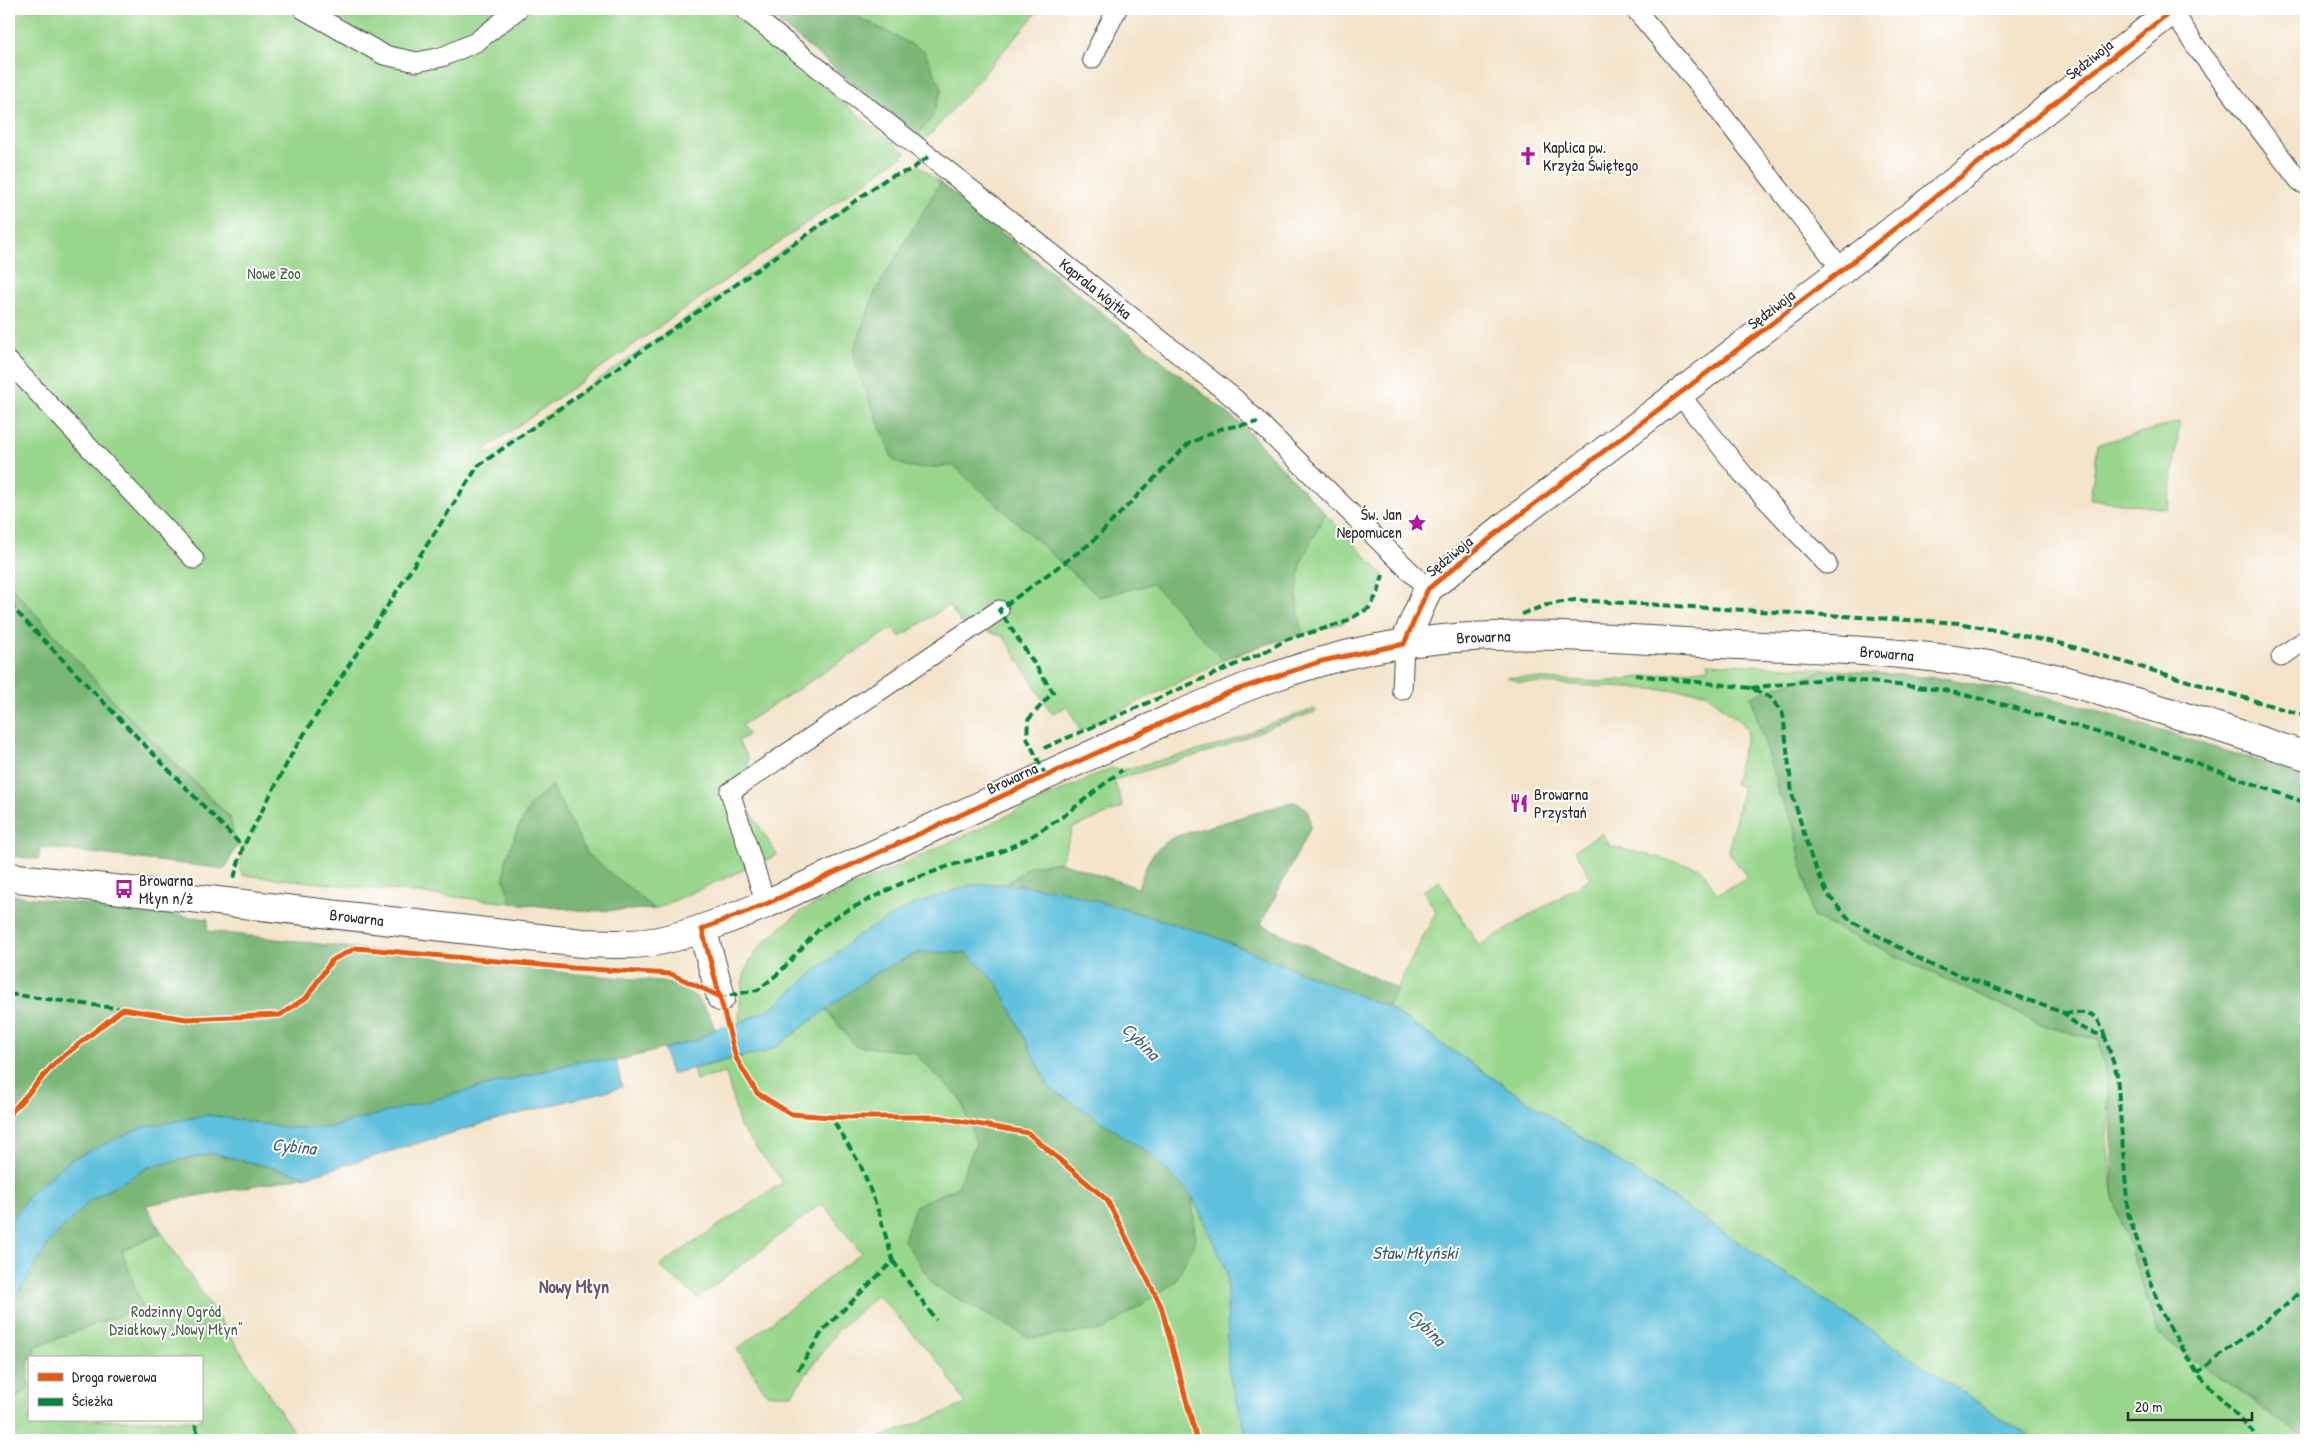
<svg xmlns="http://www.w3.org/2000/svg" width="2315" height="1449" font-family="'Patrick Hand',sans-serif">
  <rect width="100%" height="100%" fill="#fff"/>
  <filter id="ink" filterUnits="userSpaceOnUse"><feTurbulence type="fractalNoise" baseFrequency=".02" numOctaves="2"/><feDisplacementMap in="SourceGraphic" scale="10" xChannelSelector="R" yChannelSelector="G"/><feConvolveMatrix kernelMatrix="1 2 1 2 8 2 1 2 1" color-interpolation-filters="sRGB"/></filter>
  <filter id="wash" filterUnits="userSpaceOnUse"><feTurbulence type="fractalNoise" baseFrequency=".0096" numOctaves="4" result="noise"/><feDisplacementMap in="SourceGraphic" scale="20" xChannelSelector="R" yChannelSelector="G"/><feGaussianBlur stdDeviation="1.12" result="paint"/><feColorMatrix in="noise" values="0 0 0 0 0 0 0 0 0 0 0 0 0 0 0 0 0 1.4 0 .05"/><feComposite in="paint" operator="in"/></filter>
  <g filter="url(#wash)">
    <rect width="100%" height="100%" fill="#f3e3c9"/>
    <!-- green -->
    <g fill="#98d68b" stroke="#62805b">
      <polygon points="9,9 726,9 906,153 484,450 492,454 889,177 911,170 918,165 1242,425 1383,575 1378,593 1369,608 1343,623 1263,645 1223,660 1080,731 1068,706 1052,714 1004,637 960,622 949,605 900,637 893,628 742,725 748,735 738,741 748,758 745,803 777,855 655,909 627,910 590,911 243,875 240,871 243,848 236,847 230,817 118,706 9,584"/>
      <polygon points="762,9 1040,9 931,134 923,139"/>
      <polygon points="2180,422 2168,509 2090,499 2098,444"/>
      <polygon points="1708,663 1829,669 1751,696 1779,794 1793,823 1813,917 2048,1027 2099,1040 2108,1085 2107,1142 2114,1200 2159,1335 2306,1440 2034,1440 1387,1007 1436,912 1423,891 1439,881 1479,946 1591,878 1575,850 1602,833 1610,846 1701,868 1717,894 1747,877 1728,851 1743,787 1734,784 1747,734 1747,729 1743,724 1704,692 1519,682 1507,677 1603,682 1709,668"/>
      <path d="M1315,709L1316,712L1272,726L1224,747L1114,780L1123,807L1073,828L1061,862L1030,866L1006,884L970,885L857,936L773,1007L739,1023C740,1009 740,994 743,980C750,948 779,929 803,910L1111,768L1122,770L1223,744L1271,723Z"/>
      <polygon points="826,1009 855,1046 913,1052 961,1099 977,1143 958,1187 915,1206 1195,1242 1192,1196 1227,1272 1228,1370 1248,1440 874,1440 966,1404 943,1367 878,1295 838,1330 792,1394 767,1394 737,1349 861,1253 822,1203 698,1298 659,1266 783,1182 740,1127 726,1073 696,1080 693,1069 747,1055 763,1053 776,1047"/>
      <polygon points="162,1233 299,1440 9,1440 9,1405 29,1388 29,1420 201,1420 201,1358 36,1358 34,1347 141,1307 122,1251"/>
    </g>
    <!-- forest -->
    <g fill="#7ab777" stroke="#527151">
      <polygon points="762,9 843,9 924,51 942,89 932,117 918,135"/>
      <path d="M940,183L1242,425L1325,514L1301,562L1297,597L1302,635L1263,645L1223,660L1153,584L1099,597L954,466C934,466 906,473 892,458L854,360V349L875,292Z"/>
      <polygon points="9,584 118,706 230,818 236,847 225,869 40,847 39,859 9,856"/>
      <polygon points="1829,669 1950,679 2069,702 2306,776 2306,1438 2159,1335 2114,1200 2108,1085 2099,1040 2048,1027 1813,917 1793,823 1779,794 1751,696"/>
      <polygon points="552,786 587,854 655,909 590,911 511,903 504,878 506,860 517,830 530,806"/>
      <path d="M1292,802C1307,804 1311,814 1310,829L1261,924L1398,989L1387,1007L1207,934L1006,884L1030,866L1061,862L1138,888C1147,862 1150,851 1174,837Z"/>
      <polygon points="9,895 208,919 207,931 576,974 660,981 680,986 696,997 708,1012 715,1029 697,1040 616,1061 585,1060 326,1128 290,1128 208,1115 9,1226"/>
      <polygon points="919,952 967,953 998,984 1049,1087 1150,1154 1192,1196 1195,1242 1175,1282 1104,1330 1030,1338 934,1286 904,1240 915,1206 958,1187 976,1143 961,1100 913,1052 855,1046 826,1009 874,974"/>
      <polygon points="212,1153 308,1176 146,1205 162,1233 122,1251 142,1307 34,1347 36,1358 29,1358 29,1388 9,1405 9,1307 51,1240 91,1200 149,1167"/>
    </g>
    <!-- water -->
    <g fill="#5dc0dc" stroke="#447684">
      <polygon points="1006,884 1058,890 1207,934 1387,1007 2034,1440 1248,1440 1228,1370 1227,1272 1192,1196 1150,1154 1049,1087 998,984 967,953 919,952 874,974 776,1047 762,1053 747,1055 671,1074 664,1049 697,1040 715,1029 739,1023 773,1007 857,936 913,905 970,885"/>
      <polygon points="585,1060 616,1061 622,1087 495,1120 308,1176 212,1153 149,1167 91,1200 51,1240 9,1307 9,1226 29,1194 72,1159 140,1128 208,1115 290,1128 326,1128"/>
    </g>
  </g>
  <g filter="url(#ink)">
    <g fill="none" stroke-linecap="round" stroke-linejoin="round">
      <!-- service casing -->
      <g stroke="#494743" stroke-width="21">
        <g id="service">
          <polyline points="303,9 384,55 417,62 442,57 476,42 518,9"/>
          <path id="s1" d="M744,9L1235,399L1428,589"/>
          <polyline points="1635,9 1699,85 1842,270"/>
          <polyline points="2172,10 2197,48 2301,183 2306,179"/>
          <polyline points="1092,59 1117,9"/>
          <polyline points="9,362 194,559"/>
          <polyline points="1679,394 1746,478 1827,564"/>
          <polyline points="2281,657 2306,639"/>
          <polyline points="1402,690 1404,644"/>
          <polyline points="766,904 730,792 999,610"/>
        </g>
      </g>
      <!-- minor casing -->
      <g stroke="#494743" stroke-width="30">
        <g id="minor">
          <polyline points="1404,644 1428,589 1508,524 1842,270 2174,9"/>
          <polyline points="702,929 721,997"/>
        </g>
      </g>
      <!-- tertiary casing -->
      <g stroke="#494743" stroke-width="30">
        <g id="tertiary">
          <path id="s2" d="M9,877L582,943C608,944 637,946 663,940C698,932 732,918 766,904L1176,716C1237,690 1298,665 1363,651C1486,624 1614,639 1739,645C1842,649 1945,653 2045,676C2070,681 2094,689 2118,697C2181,715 2244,735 2306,756"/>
        </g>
      </g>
      <!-- service -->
      <use href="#service" stroke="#fff" stroke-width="19"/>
      <!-- minor -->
      <use href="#minor" stroke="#fff" stroke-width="28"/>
      <!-- tertiary -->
      <use href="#tertiary" stroke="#fff" stroke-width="28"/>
      <!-- quiet -->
      <g stroke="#00873e" stroke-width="4" stroke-dasharray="8 4" stroke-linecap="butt">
        <polyline points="9,604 243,847"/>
        <polyline points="1522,614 1549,604 1575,600 1959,623 2063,644 2306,716"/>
        <polyline points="1635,675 1751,688 1771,698 1783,714 1792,793 1811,857 1828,895 1851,921 1931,965 2064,1013 2077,1026 2105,1037 2117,1074 2128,1213 2161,1312 2197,1373 2260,1440"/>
        <polyline points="1751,688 1833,678 1944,690 2005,705 2180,757 2306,803"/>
        <polyline points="1044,748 1262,653 1288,639 1343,623 1369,608 1378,593 1383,575"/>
        <polyline points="1046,776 1027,738 1028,720 1053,692 999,610 1091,543 1188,444 1220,429 1258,422"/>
        <polyline points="234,878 243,847 294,750 478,466 889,177 911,170 929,156"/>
        <polyline points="9,994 123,1009"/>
        <polyline points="718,996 721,997 758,990 780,972 820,928 842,913 902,883 952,865 998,853 1029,838 1065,815 1122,770"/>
        <path d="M2064,1013C2091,1013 2096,1009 2105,1037"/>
        <polyline points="893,1261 936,1320"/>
        <polyline points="798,1370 824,1329 893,1261 879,1213 861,1166 831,1117"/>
        <polyline points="2197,1373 2285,1306 2306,1286"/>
        <polyline points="195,1425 200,1440"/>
      </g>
      <!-- cycleway casing -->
      <g stroke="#fff" stroke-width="8">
        <g id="cycleway">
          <polyline points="9,1115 55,1063 123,1009 186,1019 280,1015 307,997 332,960 356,948 574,968 671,974 721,997"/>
          <polyline points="1197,1440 1161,1306 1107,1200 1028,1133 937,1117 831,1117 791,1114 757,1093 736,1058 702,929 766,904 1230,692 1322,661 1404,644 1428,589 1508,524 1842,270 2174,9"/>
        </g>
      </g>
      <!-- cycleway -->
      <use href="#cycleway" stroke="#e8590c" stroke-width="5"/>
    </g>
  </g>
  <!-- icons -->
  <defs>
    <g id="church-bare" transform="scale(1.5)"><path d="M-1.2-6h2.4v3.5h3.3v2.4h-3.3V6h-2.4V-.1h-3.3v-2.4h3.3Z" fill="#b5179e" stroke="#fff" stroke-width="2.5" paint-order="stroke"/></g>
    <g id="sight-bare" transform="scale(1.5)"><path d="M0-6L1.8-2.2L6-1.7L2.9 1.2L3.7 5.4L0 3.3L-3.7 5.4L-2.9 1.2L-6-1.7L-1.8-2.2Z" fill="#b5179e" stroke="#fff" stroke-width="2.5" paint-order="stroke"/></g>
    <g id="restaurant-bare" transform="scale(1.5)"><path d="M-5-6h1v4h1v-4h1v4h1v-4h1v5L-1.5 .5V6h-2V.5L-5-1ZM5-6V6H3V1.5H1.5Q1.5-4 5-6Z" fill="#b5179e" stroke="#fff" stroke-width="2.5" paint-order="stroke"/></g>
    <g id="bus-bare" transform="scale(1.5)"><path d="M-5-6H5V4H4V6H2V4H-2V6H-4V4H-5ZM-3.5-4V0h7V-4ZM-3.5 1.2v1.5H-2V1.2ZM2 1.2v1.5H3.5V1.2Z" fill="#b5179e" stroke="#fff" stroke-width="2.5" paint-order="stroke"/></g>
  </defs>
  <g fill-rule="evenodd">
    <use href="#church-bare" x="1528" y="156"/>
    <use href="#sight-bare" x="1417" y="523"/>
    <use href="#restaurant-bare" x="1519" y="803"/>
    <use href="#bus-bare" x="124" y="889"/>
  </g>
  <g text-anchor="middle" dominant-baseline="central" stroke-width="4" stroke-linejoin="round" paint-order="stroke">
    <!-- street labels -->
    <g font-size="16" fill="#2b2b2b" stroke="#fff">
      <text transform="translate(2089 59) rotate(-38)">Sędziwoja</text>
      <text stroke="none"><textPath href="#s1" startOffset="449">Kaprala Wojtka</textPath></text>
      <text transform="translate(1771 309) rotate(-37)">Sędziwoja</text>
      <text transform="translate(1449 556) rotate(-39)">Sędziwoja</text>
      <text stroke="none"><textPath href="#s2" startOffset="1538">Browarna</textPath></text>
      <text stroke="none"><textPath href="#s2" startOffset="1942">Browarna</textPath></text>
      <text transform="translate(1012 778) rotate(-25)">Browarna</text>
      <text stroke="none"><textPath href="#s2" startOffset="350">Browarna</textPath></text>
    </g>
    <!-- poi labels -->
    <g font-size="16" fill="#2b2b2b" stroke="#fff" text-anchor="start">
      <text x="1543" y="147">Kaplica pw.<tspan x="1543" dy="18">Krzyża Świętego</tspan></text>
      <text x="1402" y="514" text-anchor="end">Św. Jan<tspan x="1402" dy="18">Nepomucen</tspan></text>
      <text x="1534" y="794">Browarna<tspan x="1534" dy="18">Przystań</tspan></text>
      <text x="139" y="880">Browarna<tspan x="139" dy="18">Młyn n/ż</tspan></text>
    </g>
    <!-- park labels -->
    <g font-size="16" fill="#4c5e48" stroke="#fff">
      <text x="274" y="273">Nowe Zoo</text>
      <text x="176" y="1311">Rodzinny Ogród<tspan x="176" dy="18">Działkowy „Nowy Młyn”</tspan></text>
    </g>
    <!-- water labels -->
    <g font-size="18" font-style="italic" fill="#3c5f69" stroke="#fff">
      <text transform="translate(1141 1041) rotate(45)">Cybina</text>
      <text transform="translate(294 1146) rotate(6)">Cybina</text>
      <text x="1415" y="1252">Staw Młyński</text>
      <text transform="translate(1427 1327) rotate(45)">Cybina</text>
    </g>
    <!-- neighbourhood labels -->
    <g font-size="18" font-weight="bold" fill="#6c5869" stroke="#fff">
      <text x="574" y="1286">Nowy Młyn</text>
    </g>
  </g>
  <!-- margin -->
  <rect width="2315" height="1449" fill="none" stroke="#fff" stroke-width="30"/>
  <!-- legend -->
  <rect x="28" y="1356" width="175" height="65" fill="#ffffff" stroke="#aaaaaa"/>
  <rect x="38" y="1373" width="25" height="8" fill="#e8590c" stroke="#aaaaaa"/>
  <text x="72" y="1382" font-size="15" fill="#2b2b2b">Droga rowerowa</text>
  <rect x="38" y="1398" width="25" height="8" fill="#00873e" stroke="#aaaaaa"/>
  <text x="72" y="1406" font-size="15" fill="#2b2b2b">Ścieżka</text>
  <!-- scale -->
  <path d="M2128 1412v8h124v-8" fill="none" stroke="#2b2b2b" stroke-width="2.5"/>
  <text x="2135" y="1412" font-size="15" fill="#2b2b2b" stroke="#ffffff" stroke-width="4" paint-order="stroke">20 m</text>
</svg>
